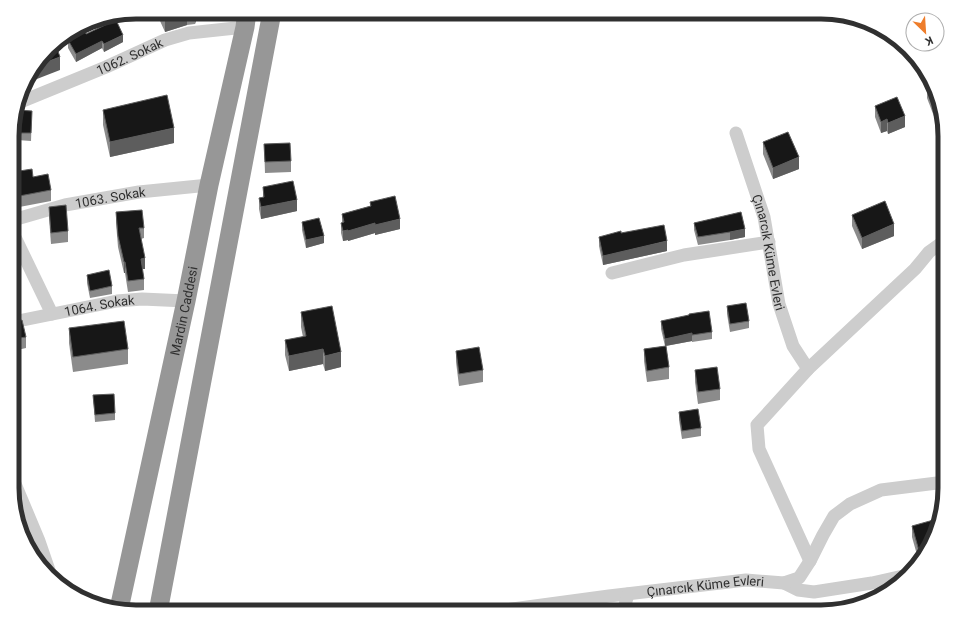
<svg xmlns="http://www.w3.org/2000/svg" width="957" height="624" font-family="Roboto,sans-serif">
  <rect width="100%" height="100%" fill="#fff"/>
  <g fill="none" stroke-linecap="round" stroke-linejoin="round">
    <!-- minor -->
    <g stroke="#cdcdcd" stroke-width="13">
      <path id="s1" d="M18,103L106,67L165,40L189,33L245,27"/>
      <path id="s2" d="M736,133L764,217L779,304L793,346L808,369"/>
      <path id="s3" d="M13,220L65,205L139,192L209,185"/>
      <polyline points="13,233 52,314"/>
      <polyline points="612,273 684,255 769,242"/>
      <path id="s4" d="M13,322L117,301L142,299L186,301"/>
      <polyline points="13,479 39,541 50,573"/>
      <polyline points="22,530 31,553"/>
      <polyline points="810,561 759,449 757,425 808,369 915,269 929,252 943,242 945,241"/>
      <polyline points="784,583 798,590 814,592 872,583 903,576"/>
      <path id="s5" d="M490,612L609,596L746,580L784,583L799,578L810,561L823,535L834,516L850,504L881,490L945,482"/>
      <polyline points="623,612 628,594"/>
    </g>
    <!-- highway -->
    <g stroke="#979797" stroke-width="19">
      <path id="s6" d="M119,609L186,301L209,185L245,27L247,12"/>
      <polyline points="158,612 272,12"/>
    </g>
  </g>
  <!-- wall -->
  <g fill="#8b8b8b">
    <polygon points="156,12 198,12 195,24 187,25 165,32"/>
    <polygon points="86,34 123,42 104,52 102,48 76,62 68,48 68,40"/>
    <polygon points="932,84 941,117 935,119 927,98 927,86"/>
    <polygon points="875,106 905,127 888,134 887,131 881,133 875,117"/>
    <polygon points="17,110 32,111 31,141 17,140"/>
    <polygon points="103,110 174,143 110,157 103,125"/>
    <polygon points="763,142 799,169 773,179 763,154"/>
    <polygon points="264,144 291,161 291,172 265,173"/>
    <polygon points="13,172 33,177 51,190 51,201 14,208 13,207"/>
    <polygon points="263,187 297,211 261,219 259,209 259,198 263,197"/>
    <polygon points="370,202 400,229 375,235 375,233 348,241 348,240 343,241 341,233 341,223 342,223 342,214 370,206"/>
    <polygon points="49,207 68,231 68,242 51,244 49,218"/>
    <polygon points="116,212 144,228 144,238 141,239 145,269 142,269 144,279 144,290 128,292 125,273 124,273 118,247 116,223"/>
    <polygon points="741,212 745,237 730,240 698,245 694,230 694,223"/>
    <polygon points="852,215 894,236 862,249 852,226"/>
    <polygon points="302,222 324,243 306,248 302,230"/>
    <polygon points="621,233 667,251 603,265 599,246 599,237"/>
    <polygon points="87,275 112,286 112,294 90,298 87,283"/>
    <polygon points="727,306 749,321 749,328 730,332 727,314"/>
    <polygon points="301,312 341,367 325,371 323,364 289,371 285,355 285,340 303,337 301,327"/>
    <polygon points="661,321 712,332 712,339 692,342 692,341 666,346 669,367 669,379 647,382 644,361 644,349 665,346 661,329"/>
    <polygon points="13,322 26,337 26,348 13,351"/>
    <polygon points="69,328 128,349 128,364 73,372 69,343"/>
    <polygon points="456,351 483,370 483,382 459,386 456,362"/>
    <polygon points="695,370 720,389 720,400 698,404 695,382"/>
    <polygon points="93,395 115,413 115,420 95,422"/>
    <polygon points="679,412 701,428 701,436 682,439 679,420"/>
    <polygon points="912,526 924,557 919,562 912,537"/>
  </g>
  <!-- shaded-wall -->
  <g fill="#5d5d5d">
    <polygon points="195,12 198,12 195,24"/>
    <polygon points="187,14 187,25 165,32 165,20"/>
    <polygon points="123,35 123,42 104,52 104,44"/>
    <polygon points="102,41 102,48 76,62 76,54"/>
    <polygon points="60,57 60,70 24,84 25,81 36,66"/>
    <polygon points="938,107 941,117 935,119 935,108"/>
    <polygon points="905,116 905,127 888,134 888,123"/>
    <polygon points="887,119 887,131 881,133 881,122"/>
    <polygon points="174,128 174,143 110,157 110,142"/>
    <polygon points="799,157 799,169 773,179 773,168"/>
    <polygon points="297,200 297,211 261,219 261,207"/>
    <polygon points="400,219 400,229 375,235 375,225"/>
    <polygon points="375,223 375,233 348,241 348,231"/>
    <polygon points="894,224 894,236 862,249 862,238"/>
    <polygon points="745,229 745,237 730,240 730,232"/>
    <polygon points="348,230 348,240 343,241 343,231"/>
    <polygon points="324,236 324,243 306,248 306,240"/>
    <polygon points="667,241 667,251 603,265 603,256"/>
    <polygon points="145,258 145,269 141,269 141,259"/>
    <rect x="124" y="262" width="1" height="11"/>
    <polygon points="692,333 692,341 665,346 665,339"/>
    <polygon points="323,349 323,364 289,371 289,356"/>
    <polygon points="341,352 341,367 325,371 325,356"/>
    <polygon points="927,549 924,557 919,562 919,551"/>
  </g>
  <!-- building -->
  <g fill="#171717" stroke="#5d5d5d">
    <polygon points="161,12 195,12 195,13 187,14 165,20"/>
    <polygon points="116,20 123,35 104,44 102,41 76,54 68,40 85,31 86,34"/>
    <polygon points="55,43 60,57 36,66 54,43"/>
    <polygon points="932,84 938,107 935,108 927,86"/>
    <polygon points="167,95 174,128 110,142 103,110"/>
    <polygon points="897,97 905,116 888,123 887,119 881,122 875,106"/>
    <polygon points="17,110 32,111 31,133 17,133"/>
    <polygon points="788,132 799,157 773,168 763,142"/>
    <polygon points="290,143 291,161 265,162 264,144"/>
    <polygon points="32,169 33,177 48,174 51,190 14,197 13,197 13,172"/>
    <polygon points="293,181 297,200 261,207 259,198 264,197 263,187"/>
    <polygon points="395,196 400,219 375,225 375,223 348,231 348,230 343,231 341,223 344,222 342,214 371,206 370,202"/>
    <polygon points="885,201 894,224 862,238 852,215"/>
    <polygon points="66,205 68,231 51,233 49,207"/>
    <polygon points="142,210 144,228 139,228 145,258 141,259 144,279 128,281 125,262 124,262 118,236 116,212"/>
    <polygon points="741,212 745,229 730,232 698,237 694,223"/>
    <polygon points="319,218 324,236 306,240 302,222"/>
    <polygon points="664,225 667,241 603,256 599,237 621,231 621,233"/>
    <polygon points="109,270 112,286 90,291 87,275"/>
    <polygon points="746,303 749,321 730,324 727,306"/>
    <polygon points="332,306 341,352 325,356 323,349 289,356 285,340 306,336 301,312"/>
    <polygon points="709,311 712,332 692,335 692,333 665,339 661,321 689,315 689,314"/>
    <polygon points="22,320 26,337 13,339 13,322"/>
    <polygon points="124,321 128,349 73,357 69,328"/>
    <polygon points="666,346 669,367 647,371 644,349"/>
    <polygon points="479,347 483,370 459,374 456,351"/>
    <polygon points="717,367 720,389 698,392 695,370"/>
    <polygon points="114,394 115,413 95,415 93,395"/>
    <polygon points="698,409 701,428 682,431 679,412"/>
    <polygon points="937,519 927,549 919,551 912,526"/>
  </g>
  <g text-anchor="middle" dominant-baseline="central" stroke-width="4" stroke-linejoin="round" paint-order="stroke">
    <!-- street labels -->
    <g font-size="13" fill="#303030" stroke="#fff">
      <text stroke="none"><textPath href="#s1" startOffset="121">1062. Sokak</textPath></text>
      <text stroke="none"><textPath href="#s3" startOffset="100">1063. Sokak</textPath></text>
      <text stroke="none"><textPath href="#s2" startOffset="124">Çınarcık Küme Evleri</textPath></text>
      <text stroke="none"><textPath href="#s4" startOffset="88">1064. Sokak</textPath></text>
      <text stroke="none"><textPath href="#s6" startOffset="305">Mardin Caddesi</textPath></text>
      <text stroke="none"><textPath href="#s5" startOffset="217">Çınarcık Küme Evleri</textPath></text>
    </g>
  </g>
  <!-- crop -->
  <path d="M0 0H957V624H0ZM136 19H821A117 117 0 0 1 938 136V488A117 117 0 0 1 821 605H136A117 117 0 0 1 19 488V136A117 117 0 0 1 136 19Z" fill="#fff" fill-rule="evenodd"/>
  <path fill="none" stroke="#303030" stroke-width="5" d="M136 19H821A117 117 0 0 1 938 136V488A117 117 0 0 1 821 605H136A117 117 0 0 1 19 488V136A117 117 0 0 1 136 19Z"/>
  <!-- north arrow -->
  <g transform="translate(925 32) rotate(155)"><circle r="19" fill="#ffffff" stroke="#acacac"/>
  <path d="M0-3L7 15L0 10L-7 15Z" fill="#ee7d2b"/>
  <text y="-6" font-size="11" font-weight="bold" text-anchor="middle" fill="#303030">K</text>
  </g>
</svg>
